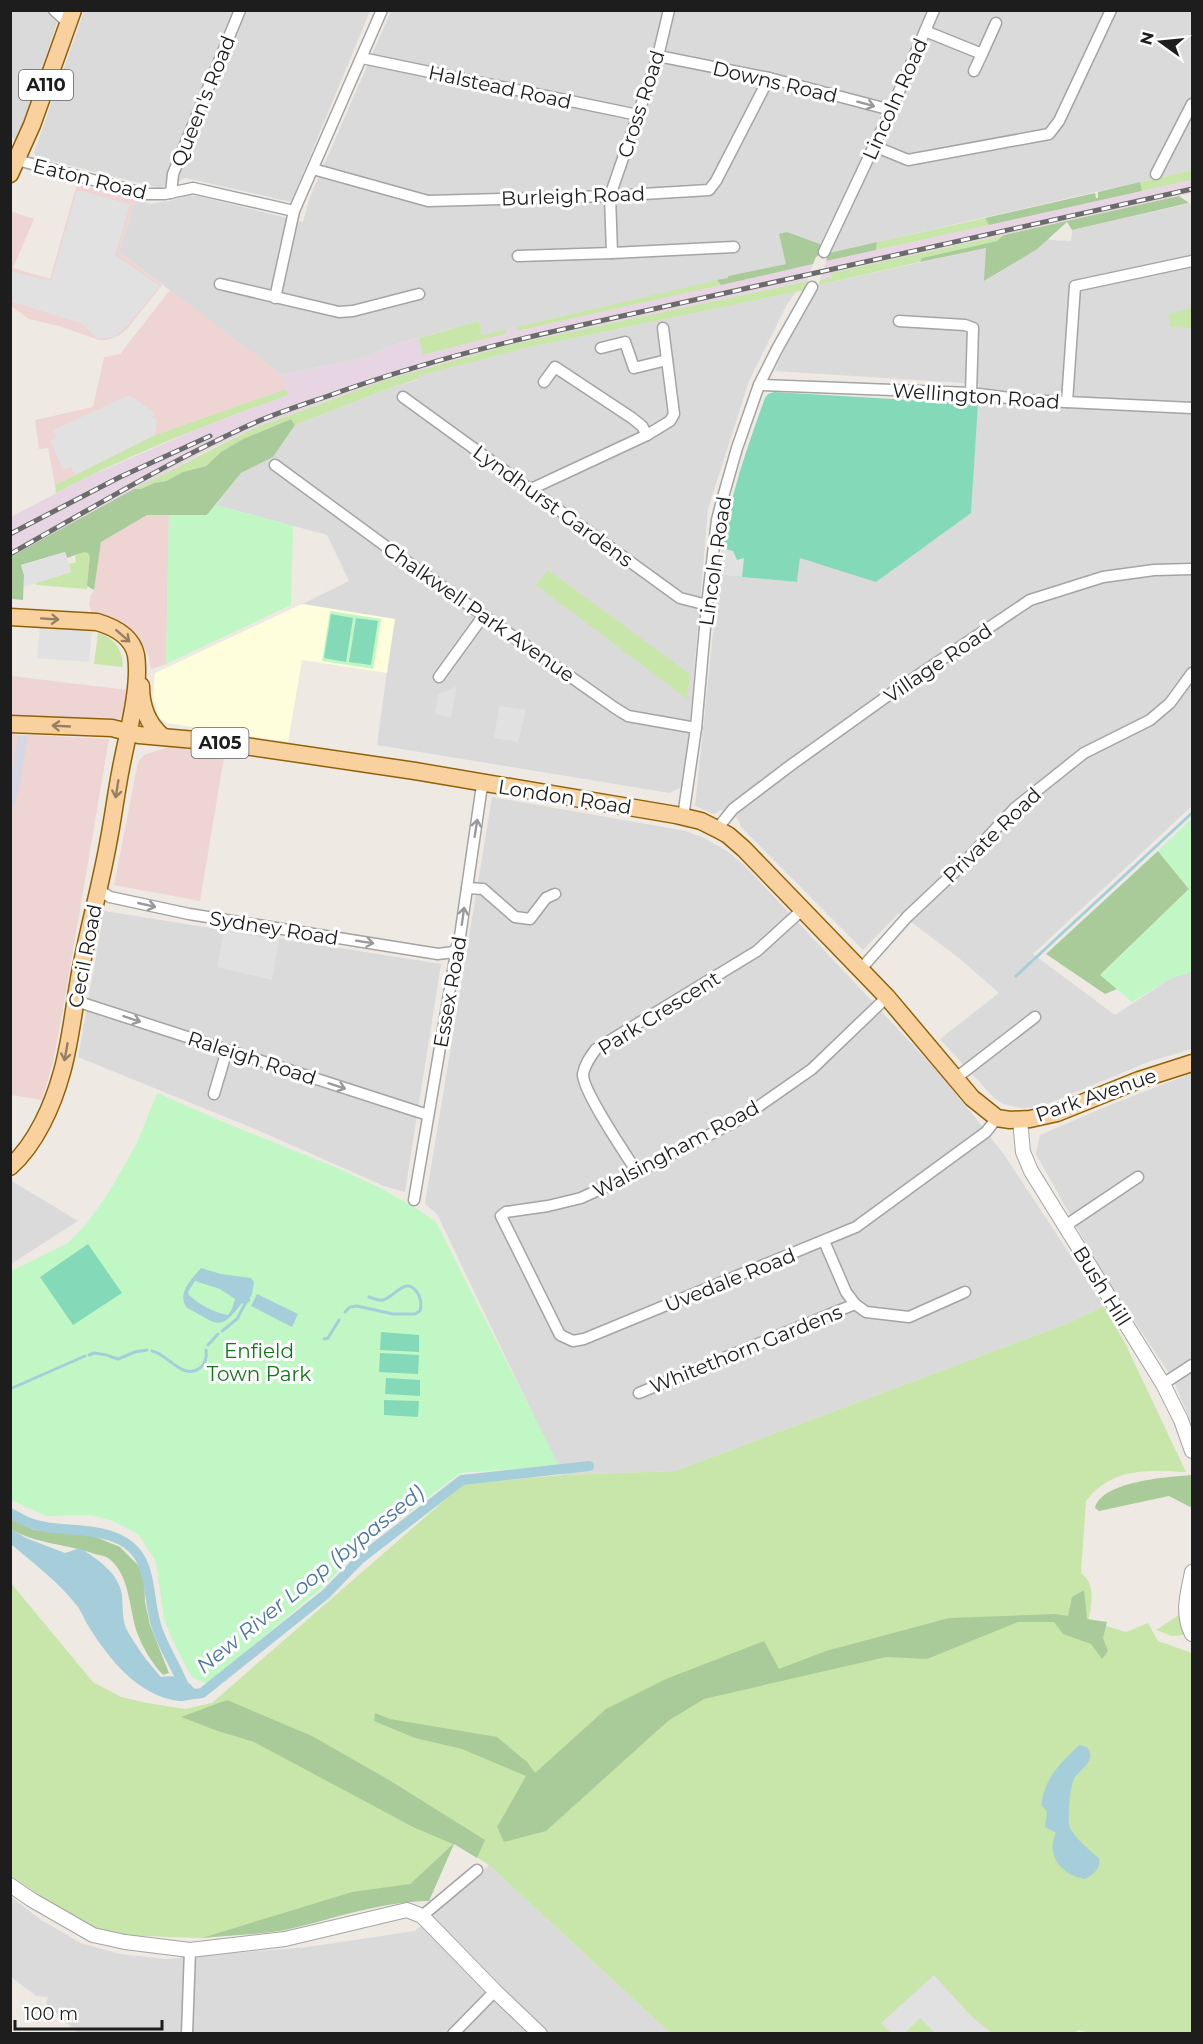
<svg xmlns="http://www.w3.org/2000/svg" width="1203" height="2044" font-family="Montserrat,sans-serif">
  <rect width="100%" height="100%" fill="#eeeae3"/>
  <!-- residential -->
  <g fill="#dbdada">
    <polygon points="10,11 61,11 18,141 11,138 11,136"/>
    <polygon points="84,11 370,11 291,202 186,178 159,188 36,157 34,152"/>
    <polygon points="391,11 927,11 869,143 820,244 787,232 786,264 728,276 728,278 482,335 479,321 393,345 364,358 282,375 119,252 136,199 150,204 169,201 189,195 198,196 303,222 310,197"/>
    <polygon points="939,11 1192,11 1192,170 829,253 918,61"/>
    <polygon points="1192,203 1192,806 1033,954 1115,1015 1171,978 1192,972 1192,1049 1148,1062 1040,1107 1021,1108 1003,1104 994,1098 940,1039 999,993 959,958 899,913 863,950 750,836 741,827 738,819 721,810 714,814 695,806 719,575 797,582 800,557 811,562 971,513 979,384 775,371 786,344 811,302 818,285 986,248 985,281 1036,250 1048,238 1050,240 1071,241 1072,230"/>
    <polygon points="796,292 786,306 749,381 708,509 689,731 681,787 670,793 377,745 394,619 302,604 349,581 327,535 216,505 241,473 273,457 295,425 393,387 418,380 417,376 526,348"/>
    <polygon points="492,797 686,831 706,839 730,853 746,867 884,1014 934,1068 978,1121 1005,1156 1104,1306 1066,1324 675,1471 562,1475 437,1214 425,1204"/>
    <polygon points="104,911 441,964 405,1192 384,1186 262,1132 78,1057"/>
    <polygon points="1192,1073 1192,1425 1173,1379 1103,1274 1036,1154 1040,1135 1105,1107"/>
    <polygon points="10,1180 78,1221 11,1264 10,1264"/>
    <polygon points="489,1865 670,2033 78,2033 46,2004 48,1997 36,1996 11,1977 10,1896 41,1920 81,1943 120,1954 165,1959 307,1947 415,1931"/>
  </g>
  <!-- commercial -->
  <g fill="#eed4d3">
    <polygon points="77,184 136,199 119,252 162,285 127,329 118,336 107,340 99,340 59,326 29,319 11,306 10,211 34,219 13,268 50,279"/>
    <polygon points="170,290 282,375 285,380 286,389 155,435 55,485 48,448 39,449 35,420 93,407 104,357 120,354"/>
    <polygon points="147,515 169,515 166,664 151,669 149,657 143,645 135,636 90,617 91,609 89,605 91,595 94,590 101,542"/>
    <polygon points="11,676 128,690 124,719 11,715"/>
    <polygon points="10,734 109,739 62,1015 53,1062 42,1100 11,1095"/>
    <polygon points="174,745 225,751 200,901 114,885 138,762 144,755"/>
  </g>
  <!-- industrial -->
  <g fill="#e7d5e3">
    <polygon points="1192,180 1192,193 832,273 832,277 820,280 826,261"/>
    <polygon points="813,264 807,281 505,346 424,369 340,396 254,428 208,450 11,557 11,517 85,478 198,429 287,395 285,380 282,375 364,358 393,345 419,338 424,355 507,332 506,329 516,327 517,331"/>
  </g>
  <!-- education -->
  <polygon fill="#fefddc" points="302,604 395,619 387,673 302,660 288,742 167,723 159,718 153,697 155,673"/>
  <!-- grass -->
  <g fill="#c8e6aa">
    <polygon points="1192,170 1192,180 1142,191 1140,182"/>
    <polygon points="985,218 989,225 876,250 877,242"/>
    <polygon points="1004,235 998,241 922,258 920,262 818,285 820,280 832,277 831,273"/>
    <polygon points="717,280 721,285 517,331 516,327"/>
    <polygon points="807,281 811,282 806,290 526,348 418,376 418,379 393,387 295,425 291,419 243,439 221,452 206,466 183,472 166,481 154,483 141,489 134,489 254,428 382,381 505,346"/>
    <polygon points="1192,308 1192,328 1171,327 1168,314"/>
    <polygon points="479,321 482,335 506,329 507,333 423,355 419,338"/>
    <path d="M286,389L288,395C209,424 130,454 56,493L55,485L155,435Z"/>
    <polygon points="84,551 88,552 90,556 87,589 36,585 36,583 71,572 69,564 76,562 75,556"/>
    <polygon points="548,570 690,674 687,699 536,585"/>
    <path d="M98,633C116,639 122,649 123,667L94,664Z"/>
    <path d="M1104,1306L1125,1343L1186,1472C1148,1470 1112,1467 1086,1501L1081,1573C1097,1585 1091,1606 1088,1623L1100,1624L1126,1632L1148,1623L1158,1641L1192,1653V2033L1093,2034L1079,2030L1071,2034L670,2033L489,1865L454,1843L410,1884L287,1930L202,1938L113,1935L72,1917L11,1876L10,1582L93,1682L121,1697L147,1703L185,1709L212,1703L463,1484L562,1475L675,1471L1066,1324Z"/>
    <polygon points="1179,1615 1184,1635 1172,1636 1156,1630"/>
  </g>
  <!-- forest -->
  <g fill="#a8cb99">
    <polygon points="1140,182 1142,191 989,225 985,218 1095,193 1096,198 1098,198 1098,192"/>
    <polygon points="1179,196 1189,203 1072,230 1067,222 1036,250 984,281 986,248 920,262 922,258 997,241 1004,235"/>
    <polygon points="787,232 820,244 820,254 816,257 813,264 721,285 717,280 728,278 728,276 786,264 779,234"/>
    <polygon points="877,242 876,250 826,261 829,253"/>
    <polygon points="291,419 295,425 273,457 241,473 207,515 147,515 101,542 94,590 87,586 90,556 88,553 84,552 67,558 65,552 21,565 24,575 23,600 12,599 11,606 10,557 134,489 141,489 154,483 166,481 183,472 206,466 221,452 243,439"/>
    <polygon points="1158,851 1189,889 1101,974 1117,989 1105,994 1046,954"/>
    <path d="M1191,1475L1192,1508L1169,1496L1099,1511L1095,1508C1102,1481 1168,1477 1191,1475Z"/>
    <path d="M10,1518L34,1530L91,1535L120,1547L137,1564L144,1577L145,1602L150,1625L169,1673L163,1675C152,1663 144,1650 138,1635C129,1613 131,1574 108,1558C105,1556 99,1555 95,1554C68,1544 35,1544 11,1529Z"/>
    <polygon points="1084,1590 1087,1619 1107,1622 1103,1638 1108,1651 1102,1659 1091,1644 1063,1634 1054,1622 1018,1622 927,1659 886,1657 704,1699 668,1721 546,1831 504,1842 497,1827 526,1776 462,1749 415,1738 374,1721 375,1713 390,1719 497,1737 527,1762 535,1773 606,1709 666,1679 764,1641 779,1669 826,1651 949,1618 1055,1614 1068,1616 1072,1597"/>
    <path d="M227,1700L312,1736L389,1780L485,1840L477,1858L454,1844L429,1901C379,1902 337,1918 289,1929C262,1935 231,1935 202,1938L352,1892L410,1884L453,1844L413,1827L254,1742L215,1730L181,1717Z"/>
  </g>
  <!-- park -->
  <g fill="#c1f7c5">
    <polygon points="216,505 293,526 291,605 166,664 169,515 207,515"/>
    <polygon points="330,611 381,619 373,669 322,661"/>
    <polygon points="1192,818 1192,972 1171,978 1132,1002 1100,975 1189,889 1158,851"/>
    <path d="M157,1093C192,1108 227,1124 263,1138C322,1162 384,1184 436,1222L559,1466L460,1473L354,1554L324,1586L207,1684L193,1678L186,1667L170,1634L164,1619L156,1562L139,1535L113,1521L90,1515L46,1516L11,1500V1271L68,1243L87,1223L109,1192L137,1143Z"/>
  </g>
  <!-- pitch -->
  <g fill="#84dab8">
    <path d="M774,392L978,404L971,513L876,582L800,558L797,582L719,575C724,513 744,456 765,398L768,394Z"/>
    <polygon points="331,614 353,618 346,662 324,658"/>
    <polygon points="356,618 378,621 371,665 349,662"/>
    <polygon points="88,1244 122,1293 73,1325 40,1277"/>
    <polygon points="381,1332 419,1335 419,1352 380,1350"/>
    <polygon points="380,1353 419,1355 418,1374 379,1372"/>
    <polygon points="386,1378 420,1380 420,1396 385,1394"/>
    <polygon points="384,1400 419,1401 418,1417 384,1415"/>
  </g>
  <!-- parking -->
  <g fill="#e1e1e1">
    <polygon points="77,190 130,204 115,255 160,286 128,325 115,337 98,339 80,323 12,302 14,296 11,295 11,271 51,281"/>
    <polygon points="129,395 155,413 152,418 157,419 155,435 75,475 71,467 63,470 50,441 57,438 53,430"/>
    <polygon points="722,548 733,551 737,560 744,558 742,577 719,575"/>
    <polygon points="65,552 71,572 24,587 24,575 21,565"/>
    <polygon points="40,627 92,631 89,662 37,658"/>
    <polygon points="457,686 451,717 435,714 438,695"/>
    <polygon points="499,706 526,710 518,742 494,738"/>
    <polygon points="224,931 279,940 272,980 217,967"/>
    <polygon points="934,1975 971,2016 992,2033 935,2033 920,2018 905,2033 891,2033 881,2023"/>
  </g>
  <!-- plaza -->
  <polygon fill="#d7d7e3" points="18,736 28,736 19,788 11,815 11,778"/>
  <!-- water -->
  <g fill="#a5ceda" fill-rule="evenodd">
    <path d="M201,1268L221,1274L251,1278L254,1282L252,1294L246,1305L242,1303C218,1334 218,1323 187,1308C176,1293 192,1279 201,1268ZM195,1281L220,1289L235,1299L232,1309L228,1315C215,1313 198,1304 189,1295L188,1292Z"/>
    <polygon points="257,1294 298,1314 292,1327 251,1306"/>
    <path d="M11,1529L26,1538L65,1553L80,1548C97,1559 119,1573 122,1595C123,1606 122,1618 126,1628C134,1644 149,1664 161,1677C179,1674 190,1682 200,1695C194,1698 185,1702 179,1701C138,1696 109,1659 89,1627C85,1621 82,1613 78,1607C60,1583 33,1563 11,1544Z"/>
    <path d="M1079,1745L1087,1747C1097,1760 1082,1768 1075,1777C1070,1783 1067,1821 1070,1828C1077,1840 1089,1850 1099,1858C1101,1869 1094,1874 1085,1879C1062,1876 1045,1855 1056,1833L1045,1827L1047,1811L1041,1805C1046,1776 1059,1765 1079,1745Z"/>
  </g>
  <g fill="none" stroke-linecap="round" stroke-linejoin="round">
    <!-- stream -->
    <g stroke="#a5ceda" stroke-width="3">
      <polyline points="1016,976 1192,813"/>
      <path d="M345,1312L350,1307L357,1306L393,1314H415L420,1311C422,1304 421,1298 417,1292C405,1276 395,1297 383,1300C378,1301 373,1298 369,1297"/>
      <polyline points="222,1331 237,1319 246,1302 249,1300"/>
      <polyline points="324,1339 328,1338 339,1320"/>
      <polyline points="208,1345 218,1334"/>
      <path d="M152,1351C167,1353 182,1381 200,1368C206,1363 207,1357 206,1350"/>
      <polyline points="89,1355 94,1353 107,1355"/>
      <polyline points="109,1356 118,1359 135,1352 147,1350"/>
      <polyline points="10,1389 85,1356"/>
    </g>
    <!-- canal -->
    <g stroke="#a5ceda" stroke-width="10">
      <path d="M10,1513C16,1516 21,1519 27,1522C52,1532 81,1527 108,1535C155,1549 145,1587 156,1625C162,1646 178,1669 186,1691"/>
      <polyline points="187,1695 202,1693 326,1594 360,1559 462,1480 589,1466"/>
    </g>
    <!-- minor casing -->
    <g stroke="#a4a4a4" stroke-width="13">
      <g id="minor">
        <polyline points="54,10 68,23"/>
        <polyline points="925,31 982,54 996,23"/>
        <polyline points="658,56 769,78 891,110"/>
        <polyline points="362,58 638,115"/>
        <polyline points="974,71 982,54"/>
        <polyline points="874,146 908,160 1049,134 1059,121 1111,10"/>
        <polyline points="17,160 146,194 165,194 193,188 294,211"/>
        <polyline points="313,169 428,201 610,196 709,190 716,181 769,78"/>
        <polyline points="1156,174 1192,104"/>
        <polyline points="171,193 173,174 240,10"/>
        <polyline points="824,252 891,110 934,10"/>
        <polyline points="612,253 610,196 658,56 669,10"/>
        <polyline points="518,256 612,253 734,247"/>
        <polyline points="220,284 339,312 353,311 419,294"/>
        <polyline points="275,298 294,211 382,10"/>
        <polyline points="899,321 965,325 973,328 971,393"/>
        <polyline points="601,348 625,342 634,368 667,360"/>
        <polyline points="544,382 555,367 632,418 642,426 647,435"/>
        <polyline points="759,385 971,393 1025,400 1192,408"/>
        <polyline points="403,397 680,598 707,605"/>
        <polyline points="1067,402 1075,286 1192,261"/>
        <polyline points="275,465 399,556 615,708 628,716 696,728"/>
        <polyline points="529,490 647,435 670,421 674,414 663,328"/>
        <polyline points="439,677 484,615"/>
        <polyline points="683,817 696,728 707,605 717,520 723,497 737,448 759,385 777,349 812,287"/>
        <polyline points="717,829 733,809 791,765 886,697 1030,600 1103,577 1154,570 1192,569"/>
        <polyline points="98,888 102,892 110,897 189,914 438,954 454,952"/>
        <polyline points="467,888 483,889 515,917 530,919 546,898 555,894"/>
        <polyline points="860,970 907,917 961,866 1015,808 1084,753 1150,720 1170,703 1192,673"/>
        <polyline points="887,997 812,1069 742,1118 637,1172 581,1198 548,1206 506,1212 501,1216 560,1335 573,1341 584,1339 856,1227 986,1132 997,1118"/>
        <polyline points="76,1001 428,1115"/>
        <polyline points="956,1078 1035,1017"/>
        <polyline points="214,1094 227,1050"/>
        <path d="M637,1172C626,1155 582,1090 583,1074C585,1064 590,1057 596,1049L757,951L802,910"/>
        <polyline points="414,1200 455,959 454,952 459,943 481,792 484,784"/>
        <polyline points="1065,1226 1138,1177"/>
        <polyline points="855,1304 866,1312 909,1317 965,1292"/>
        <polyline points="1163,1384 1192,1365"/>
        <polyline points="639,1393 855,1304 846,1292 824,1241"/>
        <polyline points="422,1916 477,1870"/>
        <polyline points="187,2034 190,1950"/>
        <polyline points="453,2034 495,1991"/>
      </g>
    </g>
    <!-- tertiary casing -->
    <g stroke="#a4a4a4" stroke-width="16">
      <g id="tertiary">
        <polyline points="1020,1120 1023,1152 1031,1171 1163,1384 1181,1420 1192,1451"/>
        <path d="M1192,1572C1188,1593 1181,1613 1192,1634"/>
        <polyline points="10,1885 32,1900 93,1935 125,1942 190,1950 285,1939 407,1910 422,1916 495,1991 540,2034"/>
      </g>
    </g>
    <!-- primary casing -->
    <g stroke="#906106" stroke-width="19">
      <g id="primary">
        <polyline points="10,174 32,125 73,10"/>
        <path d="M10,617L97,622C114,627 132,636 136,655C141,687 127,736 121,768C116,793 113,819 108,844C100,888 88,930 80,973C74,1006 71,1040 62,1072C53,1105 36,1144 10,1167"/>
        <path d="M141,686C141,706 147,723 162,736"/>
        <polyline points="10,724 112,728 139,735 218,742 415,771 676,815 701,821 717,829 728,835 744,849 887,997 972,1098 997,1118 1010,1120 1030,1119 1057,1113 1139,1080 1192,1063"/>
      </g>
    </g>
    <!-- minor -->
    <use href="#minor" stroke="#fff" stroke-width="10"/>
    <!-- tertiary -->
    <use href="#tertiary" stroke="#fff" stroke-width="14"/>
    <!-- primary -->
    <use href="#primary" stroke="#f8d19e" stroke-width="16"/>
    <!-- rail casing -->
    <g stroke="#6b6b6b" stroke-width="5">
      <g id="rail">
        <polyline points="10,534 120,477 210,436"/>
        <path d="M10,554C87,511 163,465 243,428C270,415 299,406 328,396C405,368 484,347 564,329L1192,189"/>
      </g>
    </g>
    <!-- rail -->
    <use href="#rail" stroke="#fff" stroke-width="3" stroke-dasharray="9" stroke-linecap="butt"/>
  </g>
  <!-- one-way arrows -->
  <defs><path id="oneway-shaft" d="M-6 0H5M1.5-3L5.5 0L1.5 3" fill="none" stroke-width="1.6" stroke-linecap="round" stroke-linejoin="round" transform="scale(1.5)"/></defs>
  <g stroke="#999">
    <use href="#oneway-shaft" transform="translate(866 104) rotate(15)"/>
    <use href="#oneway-shaft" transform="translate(476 828) rotate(-81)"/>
    <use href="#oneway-shaft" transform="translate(147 905) rotate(13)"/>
    <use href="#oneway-shaft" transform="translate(463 916) rotate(-82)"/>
    <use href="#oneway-shaft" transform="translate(365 942) rotate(9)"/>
    <use href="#oneway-shaft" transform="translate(132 1019) rotate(18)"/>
    <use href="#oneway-shaft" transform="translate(337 1086) rotate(18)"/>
  </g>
  <g stroke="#958064">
    <use href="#oneway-shaft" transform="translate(50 619) rotate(4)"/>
    <use href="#oneway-shaft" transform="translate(123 636) rotate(41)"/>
    <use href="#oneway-shaft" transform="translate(61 726) rotate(-177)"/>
    <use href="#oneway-shaft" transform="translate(117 789) rotate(99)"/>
    <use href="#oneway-shaft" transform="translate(66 1052) rotate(100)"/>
  </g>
  <g text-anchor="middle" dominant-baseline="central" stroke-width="6" stroke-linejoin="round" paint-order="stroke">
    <!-- shield labels -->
    <g fill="#fff" stroke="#616161" stroke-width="1.5">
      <rect x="19" y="70" width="54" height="30" rx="4.5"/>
      <rect x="191.5" y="728" width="57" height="30" rx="4.5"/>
    </g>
    <g font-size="18" font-weight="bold" fill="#1d1d1d">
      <text x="46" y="85">A110</text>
      <text x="220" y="743">A105</text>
    </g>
    <!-- street labels -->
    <g font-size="20" fill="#1d1d1d" stroke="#fff">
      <text transform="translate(775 82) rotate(13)">Downs Road</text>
      <text transform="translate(500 87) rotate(12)">Halstead Road</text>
      <text transform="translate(895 99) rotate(-66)">Lincoln Road</text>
      <text transform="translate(203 101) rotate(-68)">Queen's Road</text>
      <text transform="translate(641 104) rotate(-72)">Cross Road</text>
      <text transform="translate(90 179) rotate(14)">Eaton Road</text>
      <text transform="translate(573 196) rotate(-2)">Burleigh Road</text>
      <text transform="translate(976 396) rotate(4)">Wellington Road</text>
      <text transform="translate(553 506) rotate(36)">Lyndhurst Gardens</text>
      <text transform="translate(715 561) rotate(-82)">Lincoln Road</text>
      <text transform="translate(479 612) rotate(35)">Chalkwell Park Avenue</text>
      <text transform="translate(938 663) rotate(-34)">Village Road</text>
      <text transform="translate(565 797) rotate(9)">London Road</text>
      <text transform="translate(992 835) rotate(-44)">Private Road</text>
      <text transform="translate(274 928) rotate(9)">Sydney Road</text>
      <text transform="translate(85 956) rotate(-79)">Cecil Road</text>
      <text transform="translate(450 992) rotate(-80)">Essex Road</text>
      <text transform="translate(659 1013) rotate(-32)">Park Crescent</text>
      <text transform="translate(252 1058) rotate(18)">Raleigh Road</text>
      <text transform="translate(1096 1095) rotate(-19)">Park Avenue</text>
      <text transform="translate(676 1149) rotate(-28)">Walsingham Road</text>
      <text transform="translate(730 1280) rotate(-22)">Uvedale Road</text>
      <text transform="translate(1102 1286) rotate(58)">Bush Hill</text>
      <text transform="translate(746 1349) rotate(-22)">Whitethorn Gardens</text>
    </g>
    <!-- park labels -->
    <g font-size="20" fill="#107618" stroke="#fff">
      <text x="259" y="1351">Enfield<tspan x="259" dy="23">Town Park</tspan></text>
    </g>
    <!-- water labels -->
    <g font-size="21" font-style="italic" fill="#4b76a0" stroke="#fff">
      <text transform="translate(310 1579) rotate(-39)">New River Loop (bypassed)</text>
    </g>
  </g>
  <!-- border -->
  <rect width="1203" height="2044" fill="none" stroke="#1d1d1d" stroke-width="24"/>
  <!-- north arrow -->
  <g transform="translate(1161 42) rotate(285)" stroke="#ffffff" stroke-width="4.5" paint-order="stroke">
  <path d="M0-4.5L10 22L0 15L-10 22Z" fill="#1d1d1d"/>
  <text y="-9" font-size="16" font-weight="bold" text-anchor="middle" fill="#1d1d1d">N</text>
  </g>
  <!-- scale -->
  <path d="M15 2020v9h147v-9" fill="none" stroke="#1d1d1d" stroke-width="3"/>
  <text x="24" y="2020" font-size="18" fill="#1d1d1d" stroke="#ffffff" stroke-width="4.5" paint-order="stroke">100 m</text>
</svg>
